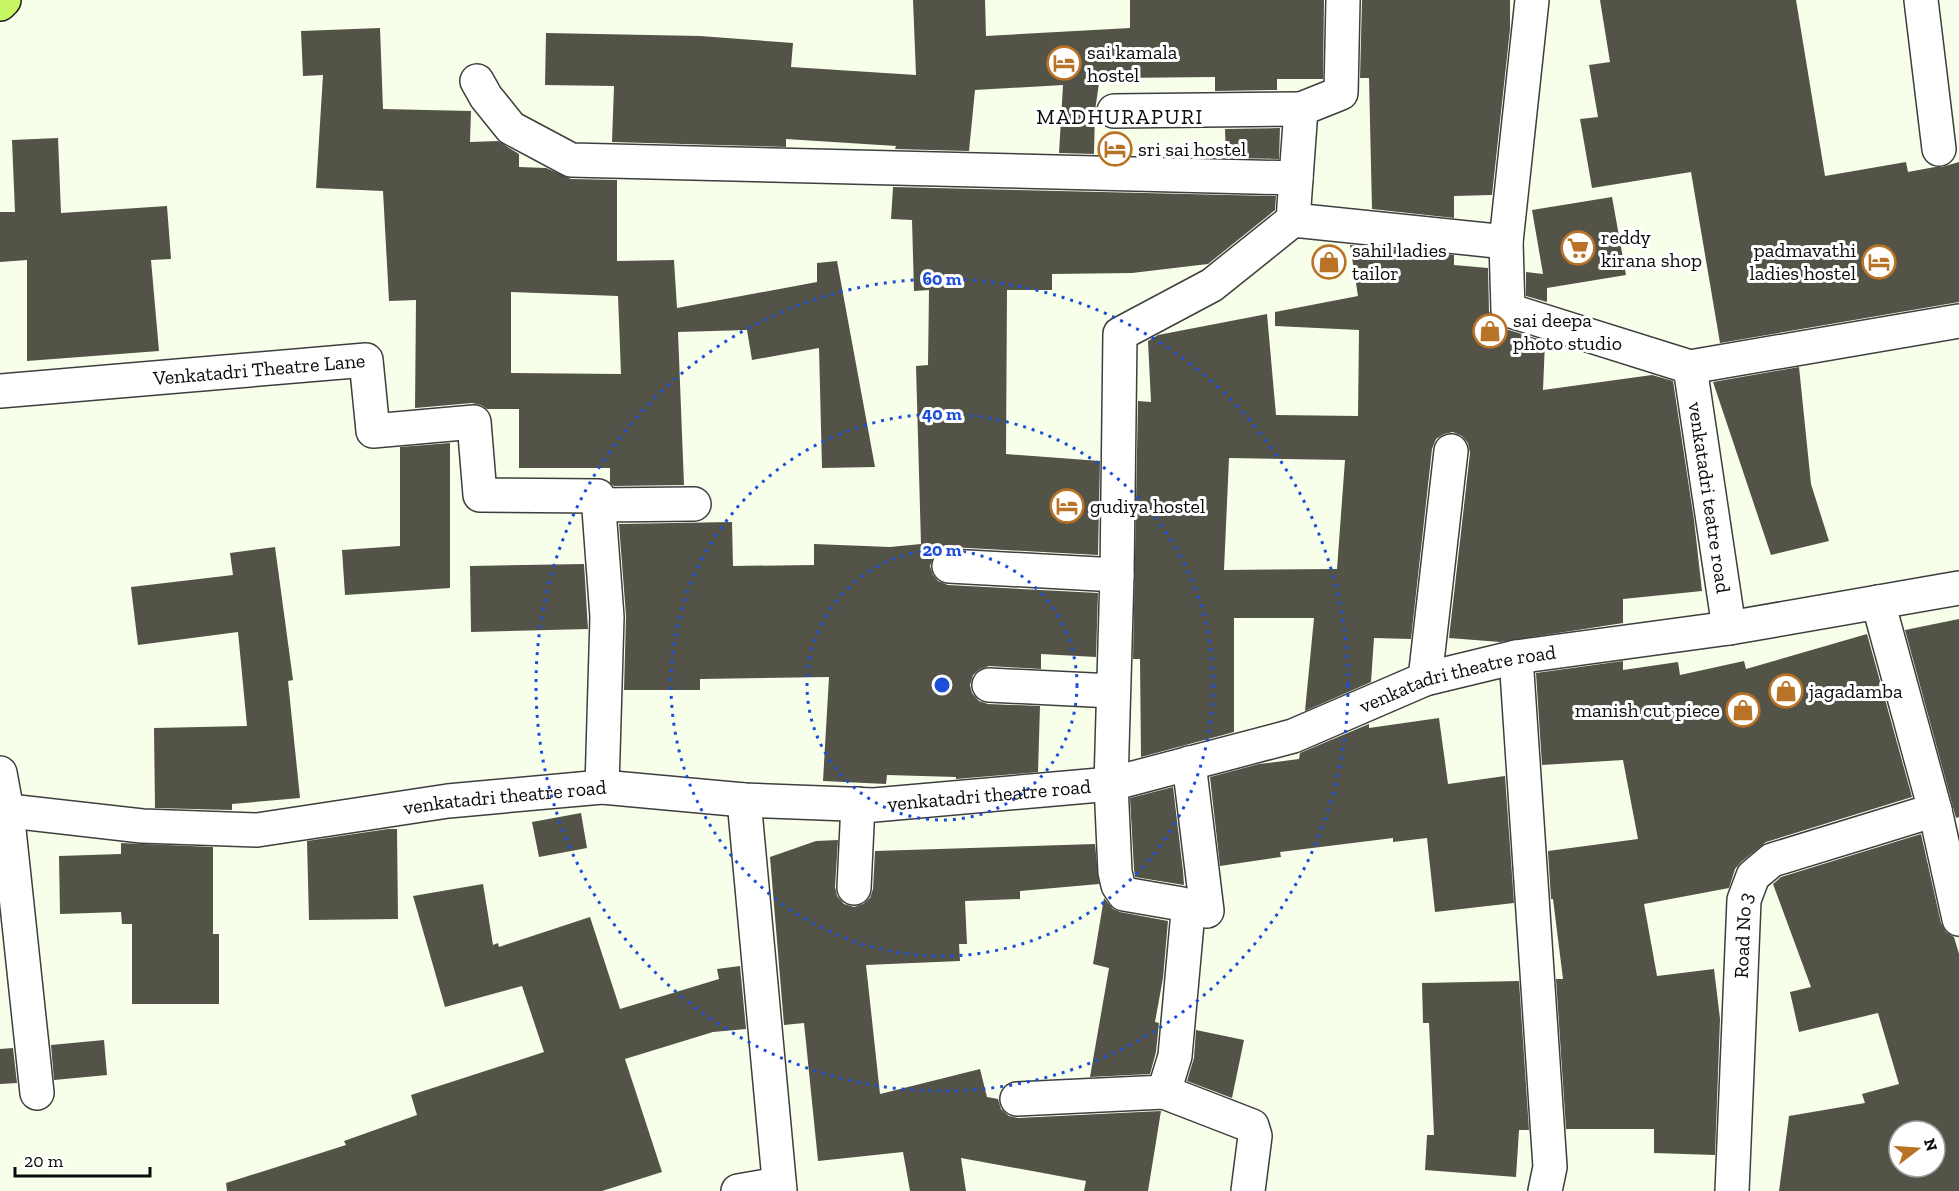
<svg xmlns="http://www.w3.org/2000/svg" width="1959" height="1191" font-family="'Zilla Slab',serif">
  <rect width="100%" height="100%" fill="#f7ffea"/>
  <!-- building -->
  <g fill="#545348" fill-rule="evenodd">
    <polygon points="913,0 985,0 986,36 1130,28 1130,0 1324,0 1323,79 1277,79 1277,90 1215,91 1215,77 1115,78 1115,82 1099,83 1095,111 1094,154 1059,153 1063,85 975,90 969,151 895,149 896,146 786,139 786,147 612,142 614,86 545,85 546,33 700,36 793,43 791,67 916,75"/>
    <polygon points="1362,0 1510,0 1510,29 1492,195 1454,196 1454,218 1372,209 1369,78 1360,78"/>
    <polygon points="1600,0 1796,0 1825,176 1906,162 1908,172 1935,167 1942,167 1959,162 1959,302 1720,343 1691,172 1592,188 1580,119 1598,117 1589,65 1610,62"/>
    <path d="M380,28L383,109L471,111L470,142L498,141L519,154V167L546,168L571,179L617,180V261L674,260L677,308L817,282V263L837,261L875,467L822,468L819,348L752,360L747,330L678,332L684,485L614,486L610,483V468H519V409H487L481,405L472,403L415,408L416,300L389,301L383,191L316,188L323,75L303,76L301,31ZM511,292L618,296L621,374L511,373Z"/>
    <polygon points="1280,128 1279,159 1226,158 1225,129"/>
    <polygon points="58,138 61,213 167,206 171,259 151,260 159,351 27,361 27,260 0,262 0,212 15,212 12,140"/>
    <polygon points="893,187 1276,196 1275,210 1208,264 1132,273 1052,274 1052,290 1007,290 1006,454 1100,461 1098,555 950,547 941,549 934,555 930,566 933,575 938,581 948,585 1098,593 1096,657 1041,654 1041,669 989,666 980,669 973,675 970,685 972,693 979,701 988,704 1040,706 1038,772 956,779 956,777 887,775 886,784 823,781 829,677 700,679 700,690 624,690 626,616 619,524 732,522 733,566 814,565 814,544 890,547 921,544 916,366 928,365 929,290 914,291 912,220 891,219"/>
    <polygon points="1612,197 1626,275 1547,288 1547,302 1526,296 1526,272 1543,274 1532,210"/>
    <path d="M1350,245L1454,255V265L1488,268L1489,311L1494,322L1502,328L1545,341L1543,390L1652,375L1673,381L1694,520L1702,591L1623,599V623L1500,642L1449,638L1470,453L1468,443L1462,436L1453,432L1444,434L1436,439L1432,449L1411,639L1374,638L1371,682L1305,711L1314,618H1234V732L1141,757L1140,659H1133L1138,401L1151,402L1148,341L1158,335L1267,314L1276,415L1358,416L1359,330L1275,326V312L1358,296ZM1229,458L1345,460L1337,569L1224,570Z"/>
    <polygon points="1799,367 1811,484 1829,541 1771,555 1713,382"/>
    <polygon points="450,443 450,588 345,595 342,550 400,546 400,447"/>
    <polygon points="275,547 293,680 288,681 300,798 232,804 232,810 155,808 154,728 247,726 238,632 138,645 131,587 233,575 230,553"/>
    <polygon points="584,564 588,629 471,632 470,566"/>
    <polygon points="1959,619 1959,817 1956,818 1905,630"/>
    <polygon points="1867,634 1912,797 1766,842 1741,862 1735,869 1729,888 1644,904 1657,976 1714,969 1720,1019 1715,1155 1654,1153 1654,1129 1566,1129 1556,979 1563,979 1553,899 1551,899 1548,851 1638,839 1623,760 1542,765 1536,673 1623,661 1623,670 1678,662 1680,675 1744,661 1746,669"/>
    <polygon points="1439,718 1448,784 1505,776 1514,903 1435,912 1427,838 1393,842 1393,838 1280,852 1281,857 1220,866 1210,777 1259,764 1299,759 1300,753 1369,724 1369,728"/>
    <polygon points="1173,787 1183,871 1184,885 1135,877 1134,869 1130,798"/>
    <polygon points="581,813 587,848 539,857 532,822"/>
    <polygon points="388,829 397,829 398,919 309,920 307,841"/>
    <path d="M1921,834L1941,923L1946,932L1954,937L1959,954V1191H1779L1789,1116L1865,1103L1862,1094L1899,1084L1878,1013L1799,1032L1790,992L1811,987L1773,884L1781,877ZM1899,1131H1935V1167H1899Z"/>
    <polygon points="838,840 835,887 837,896 844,904 854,907 863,904 870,898 873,889 875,851 1095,844 1099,884 1020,891 1020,899 965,901 967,944 959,944 960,961 866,965 880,1094 980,1069 987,1097 998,1099 1001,1109 1009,1116 1018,1118 1161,1111 1148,1191 1084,1191 1086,1181 961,1158 966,1191 910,1191 903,1152 818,1161 804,1023 784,1025 770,857 816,841"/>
    <polygon points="121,843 213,847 213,934 219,934 219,1004 132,1004 132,924 122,924 121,912 60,914 59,856 121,854"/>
    <polygon points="483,884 493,945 498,943 499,947 590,917 620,1009 719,979 717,969 740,966 746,1029 713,1032 625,1059 662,1172 602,1191 227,1191 226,1183 346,1145 344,1141 417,1115 411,1095 544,1052 522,986 445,1007 413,896"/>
    <polygon points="1104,898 1113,909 1120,912 1168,921 1163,978 1155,1022 1159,1023 1156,1052 1150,1074 1090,1077 1109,968 1093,964"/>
    <polygon points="1519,981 1529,1130 1519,1130 1516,1177 1425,1170 1427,1135 1434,1135 1429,1023 1423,1023 1422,983"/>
    <polygon points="1196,1030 1244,1040 1232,1098 1187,1081 1194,1058"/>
    <polygon points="104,1040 107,1075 54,1080 51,1045"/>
    <polygon points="13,1048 17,1083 0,1084 0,1049"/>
  </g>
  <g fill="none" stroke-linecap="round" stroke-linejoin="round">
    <!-- minor casing -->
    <g stroke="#3e3e3e" stroke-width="36">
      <g id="minor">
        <polyline points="1532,0 1506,242 1508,310 1690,367 1959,321"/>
        <polyline points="1921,0 1939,149"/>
        <polyline points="477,81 486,97 511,128 571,160 1296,178"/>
        <polyline points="1114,111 1301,109"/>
        <polyline points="1293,220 1506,242"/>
        <path id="s1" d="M1690,367L1729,628"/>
        <path id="s2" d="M0,391L366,360L373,431L474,422L480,495L598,496L607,617L602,787"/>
        <polyline points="598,505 694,504"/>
        <polyline points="949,566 1117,575"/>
        <polyline points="1878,602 1935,810 1959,919"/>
        <polyline points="1516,657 1550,1167 1545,1191"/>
        <polyline points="1425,679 1451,451"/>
        <polyline points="989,685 1113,691"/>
        <polyline points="1189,763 1207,911"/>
        <polyline points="0,773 7,811 37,1093"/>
        <polyline points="744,800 780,1191"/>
        <path id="s3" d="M0,810L142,826L257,830L448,801L602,787L744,800L874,805L1111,784L1293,736L1425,679L1516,657L1729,628L1959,588"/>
        <polyline points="854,888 858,804"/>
        <polyline points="1164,1092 1252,1126 1255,1136 1248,1191"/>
        <polyline points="1017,1099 1164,1092 1175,1056 1188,912 1182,904 1124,894 1118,885 1115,872 1111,784 1117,575 1120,334 1212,285 1293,220 1301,109 1341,93 1343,0"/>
        <polyline points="738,1191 779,1184"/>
        <path id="s4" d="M1732,1191L1744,900L1753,876L1772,860L1935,810"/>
      </g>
    </g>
    <!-- major casing -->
    <g stroke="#1c1c1c" stroke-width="36">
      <polyline id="major" points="0,4 4,0"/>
    </g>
    <!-- minor -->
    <use href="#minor" stroke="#fff" stroke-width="33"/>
    <!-- major -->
    <use href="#major" stroke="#c6f762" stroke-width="33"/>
  </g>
  <!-- distance rings -->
  <g fill="none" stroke="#1d4ed8" stroke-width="3" stroke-dasharray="3 6">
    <circle cx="942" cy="685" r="135"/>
    <circle cx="942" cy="685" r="271"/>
    <circle cx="942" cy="685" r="406"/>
  </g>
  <!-- icons -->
  <defs>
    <g id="hotel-ring" transform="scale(1.725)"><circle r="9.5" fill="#fff" stroke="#b97326" stroke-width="1.5"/><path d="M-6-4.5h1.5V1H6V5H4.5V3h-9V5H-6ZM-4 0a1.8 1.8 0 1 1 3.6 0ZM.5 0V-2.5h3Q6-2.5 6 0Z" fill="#b97326"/></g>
    <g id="supermarket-ring" transform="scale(1.725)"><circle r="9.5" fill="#fff" stroke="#b97326" stroke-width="1.5"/><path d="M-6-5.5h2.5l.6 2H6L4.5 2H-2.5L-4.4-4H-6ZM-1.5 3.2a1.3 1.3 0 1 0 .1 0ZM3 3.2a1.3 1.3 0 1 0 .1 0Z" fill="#b97326"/></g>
    <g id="shop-ring" transform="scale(1.725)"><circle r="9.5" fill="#fff" stroke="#b97326" stroke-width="1.5"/><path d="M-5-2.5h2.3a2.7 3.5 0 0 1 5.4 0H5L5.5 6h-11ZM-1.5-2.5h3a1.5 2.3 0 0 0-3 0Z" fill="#b97326"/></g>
  </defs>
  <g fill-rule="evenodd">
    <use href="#hotel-ring" x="1064" y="63"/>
    <use href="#hotel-ring" x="1115" y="149"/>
    <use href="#supermarket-ring" x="1578" y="248"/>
    <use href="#shop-ring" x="1329" y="262"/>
    <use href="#hotel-ring" x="1879" y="262"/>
    <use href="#shop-ring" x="1490" y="331"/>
    <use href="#hotel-ring" x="1067" y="506"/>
    <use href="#shop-ring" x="1786" y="691"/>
    <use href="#shop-ring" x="1743" y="710"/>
  </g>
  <g text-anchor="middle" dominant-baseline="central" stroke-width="6" stroke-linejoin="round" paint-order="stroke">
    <!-- poi labels -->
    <g font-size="20" fill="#0b0b0b" stroke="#fff" text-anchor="start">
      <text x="1087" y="52">sai kamala<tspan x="1087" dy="23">hostel</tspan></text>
      <text x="1138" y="149">sri sai hostel</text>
      <text x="1601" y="237">reddy<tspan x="1601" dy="23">kirana shop</tspan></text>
      <text x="1352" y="250">sahil ladies<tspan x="1352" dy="23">tailor</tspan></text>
      <text x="1856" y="250" text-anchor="end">padmavathi<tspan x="1856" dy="23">ladies hostel</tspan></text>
      <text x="1513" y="320">sai deepa<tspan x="1513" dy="23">photo studio</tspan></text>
      <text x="1090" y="506">gudiya hostel</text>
      <text x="1809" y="691">jagadamba</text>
      <text x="1720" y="710" text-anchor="end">manish cut piece</text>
    </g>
    <!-- street labels -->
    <g font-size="20" fill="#0b0b0b" stroke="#fff">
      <text stroke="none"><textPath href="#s2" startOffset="260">Venkatadri Theatre Lane</textPath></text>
      <text stroke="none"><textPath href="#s1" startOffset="132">venkatadri teatre road</textPath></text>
      <text stroke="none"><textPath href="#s3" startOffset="1480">venkatadri theatre road</textPath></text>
      <text stroke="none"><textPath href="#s3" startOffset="994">venkatadri theatre road</textPath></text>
      <text stroke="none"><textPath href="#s3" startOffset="508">venkatadri theatre road</textPath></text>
      <text stroke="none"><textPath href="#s4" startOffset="256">Road No 3</textPath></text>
    </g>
    <!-- neighbourhood labels -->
    <g font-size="21" letter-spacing="1.5" fill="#0b0b0b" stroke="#fff">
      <text x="1120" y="116">MADHURAPURI</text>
    </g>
  </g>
  <circle cx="942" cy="685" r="9" fill="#1d4ed8" stroke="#fff" stroke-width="3"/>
  <g font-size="18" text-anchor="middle" font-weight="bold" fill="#1d4ed8" stroke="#fff" stroke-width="6" stroke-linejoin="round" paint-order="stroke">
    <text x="942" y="285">60 m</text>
    <text x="942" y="420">40 m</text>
    <text x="942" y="556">20 m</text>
  </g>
  <!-- north arrow -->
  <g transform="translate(1917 1149) rotate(73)"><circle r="28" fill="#ffffff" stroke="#9d9d9d" stroke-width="1.5"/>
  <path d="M0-4.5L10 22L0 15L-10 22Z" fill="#b97326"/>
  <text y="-9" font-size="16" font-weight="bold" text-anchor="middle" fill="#0b0b0b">N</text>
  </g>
  <!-- scale -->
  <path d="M15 1167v9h135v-9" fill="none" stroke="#0b0b0b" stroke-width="3"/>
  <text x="24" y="1167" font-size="18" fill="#0b0b0b" stroke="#ffffff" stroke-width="4.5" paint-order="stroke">20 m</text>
</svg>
